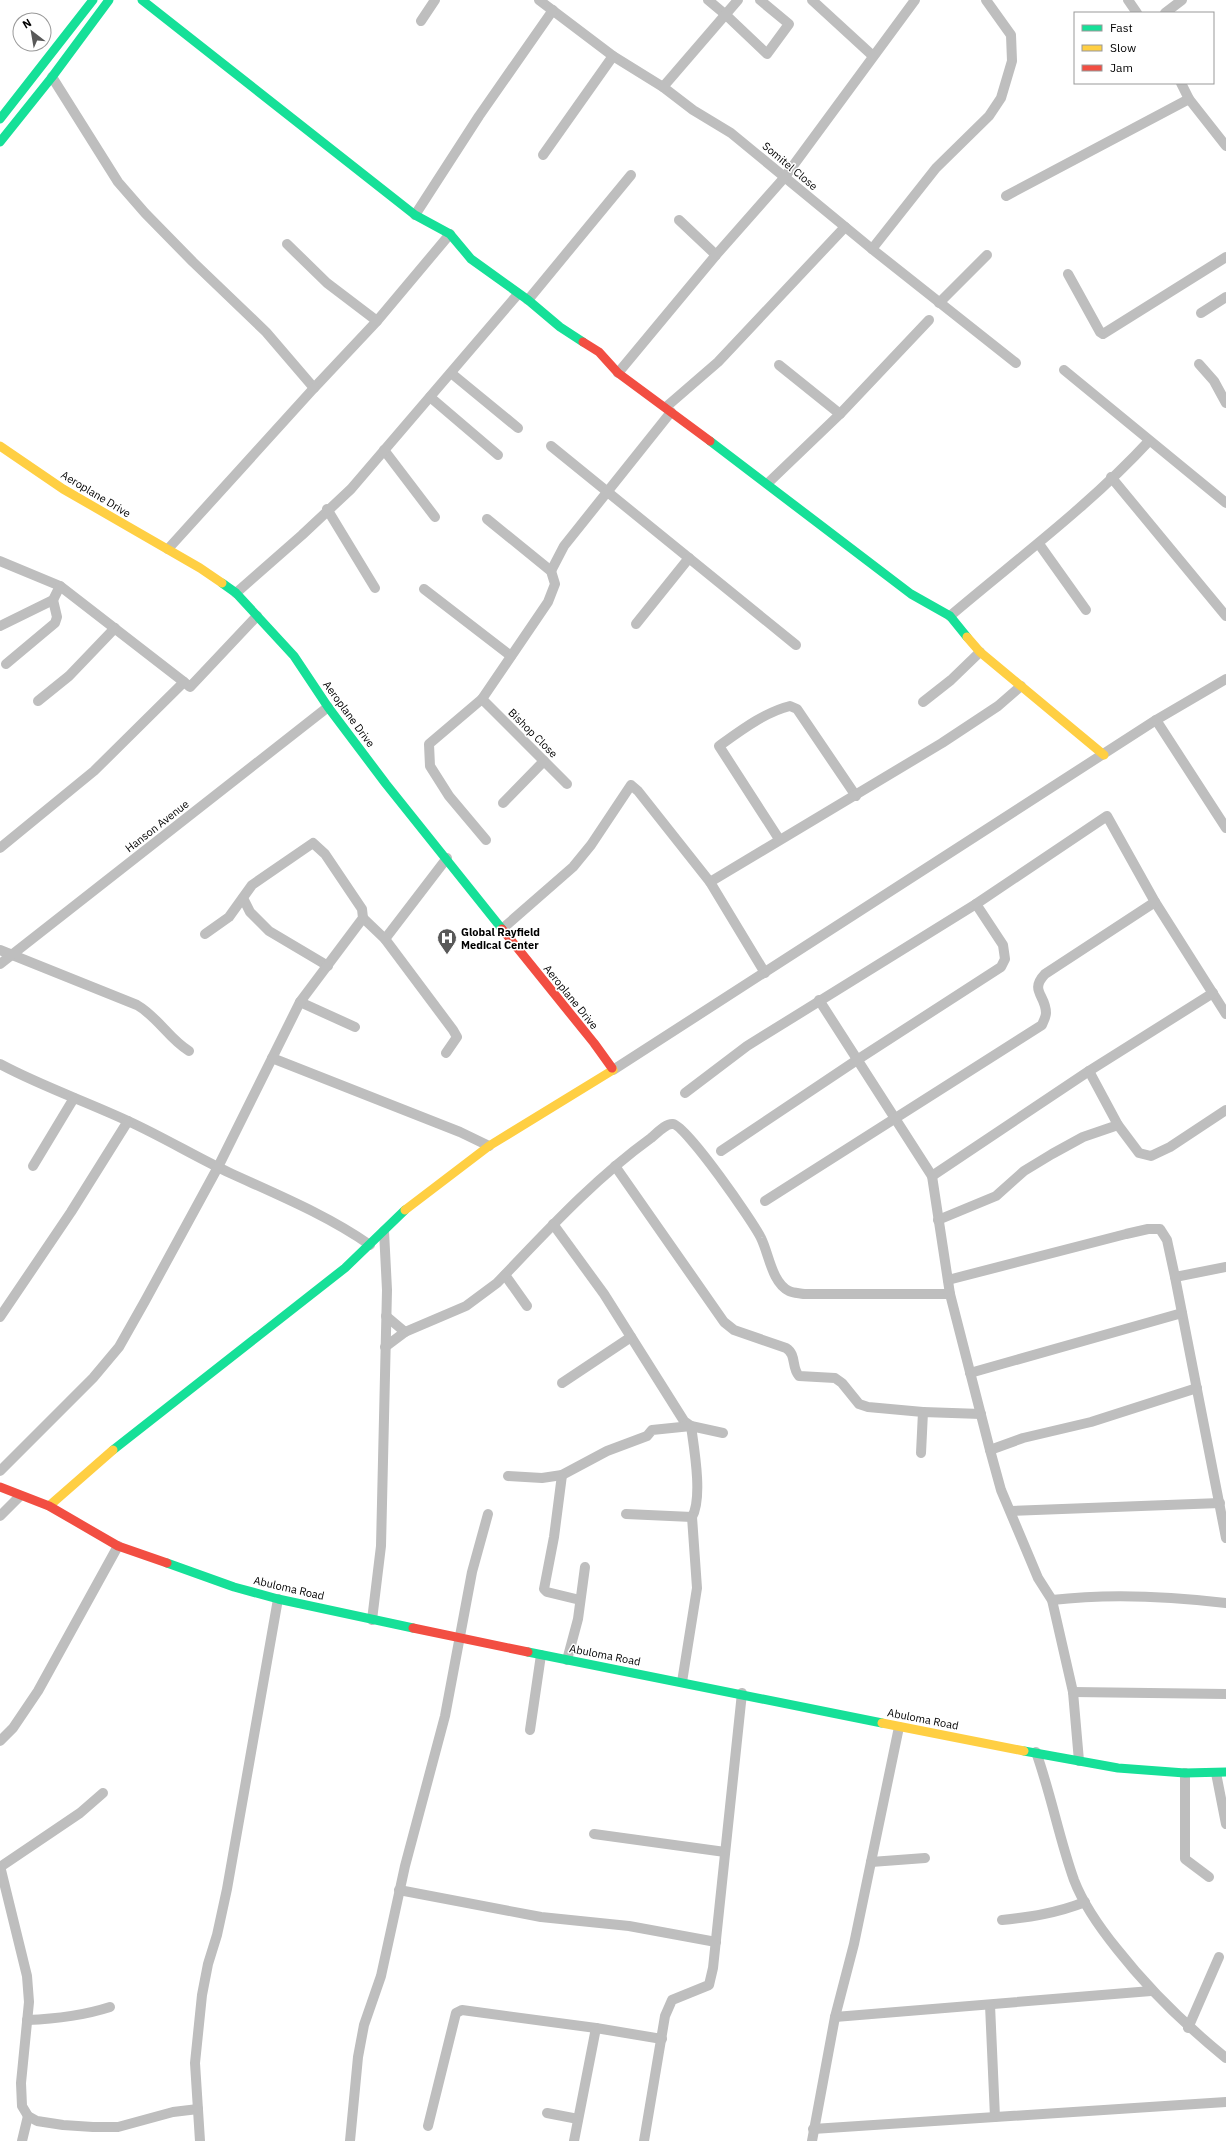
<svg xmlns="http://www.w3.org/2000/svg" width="1226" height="2141" font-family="'IBM Plex Sans',sans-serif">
  <rect width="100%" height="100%" fill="#fff"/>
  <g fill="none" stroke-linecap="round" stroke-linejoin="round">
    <!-- street -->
    <g stroke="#bebebe" stroke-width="10">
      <polyline points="539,0 613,56 663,87 693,110 731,133 872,249 1016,363"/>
      <polyline points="708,0 726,15 767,54 789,24 760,0"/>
      <polyline points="812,0 873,56"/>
      <polyline points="1128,0 1137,13"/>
      <polyline points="1165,13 1182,0"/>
      <polyline points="421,21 435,0"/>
      <polyline points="52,77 118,182 145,213 193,262 266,332 314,388 377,321 450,234"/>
      <polyline points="1181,83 1189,99 1226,146"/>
      <polyline points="663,87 738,0"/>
      <polyline points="543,155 613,56"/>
      <polyline points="1006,196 1189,99"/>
      <polyline points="415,215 479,116 553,10"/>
      <polyline points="679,220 716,255"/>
      <polyline points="287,244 327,283 377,321"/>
      <polyline points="872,249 936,168 989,116 1001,98 1012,61 1011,35 986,0"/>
      <polyline points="1068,274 1100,332 1103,334 1226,257"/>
      <polyline points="528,300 631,175"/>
      <polyline points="939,303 987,255"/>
      <polyline points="1201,313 1226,297"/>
      <polyline points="1199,364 1214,381 1226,403"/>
      <polyline points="779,365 840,414"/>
      <polyline points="1064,370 1226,503"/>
      <polyline points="451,373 518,428"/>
      <polyline points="618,373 716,255 784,178 915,0"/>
      <polyline points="430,397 498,455"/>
      <polyline points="666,407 718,362 845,227"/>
      <polyline points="551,446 796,645"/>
      <polyline points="384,450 435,517"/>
      <polyline points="1111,477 1226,616"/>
      <polyline points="768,483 840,414 929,320"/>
      <polyline points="327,509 375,588"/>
      <polyline points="1039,544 1086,610"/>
      <polyline points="168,549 314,388"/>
      <polyline points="0,561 60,586 184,682"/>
      <polyline points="551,571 564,546 671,412"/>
      <polyline points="424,589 511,656"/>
      <polyline points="236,593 302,535 351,489 518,294"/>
      <path d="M950,616C1017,559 1089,506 1149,441"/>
      <polyline points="636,624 689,558"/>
      <polyline points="0,626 53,600 60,586"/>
      <polyline points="6,664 55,623 57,617 53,600"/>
      <polyline points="482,699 567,784"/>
      <polyline points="38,701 69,676 115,628"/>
      <polyline points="923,702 951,680 980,652"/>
      <polyline points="1156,720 1226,828"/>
      <polyline points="503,803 544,761"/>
      <path d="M779,839L719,746C740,731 765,712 790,706L797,709L856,796"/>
      <polyline points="486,840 449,796 430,766 429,744 482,699 548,602 555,584 551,571 487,519"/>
      <polyline points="0,848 94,771 184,682 190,687 257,616"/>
      <polyline points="710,882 942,743 998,706 1021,686"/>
      <polyline points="243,898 250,912 269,931 328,966"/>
      <polyline points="363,918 385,939 453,1030 457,1037 446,1053"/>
      <polyline points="502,929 573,867 591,845 631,785 638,791 710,882 765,973"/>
      <polyline points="385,939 447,858"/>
      <path d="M0,950L137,1005C158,1017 169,1039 189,1051"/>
      <polyline points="0,964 328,707"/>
      <polyline points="819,1000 932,1176 950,1294 990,1450 1001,1490 1038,1578 1052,1600 1073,1692 1079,1761"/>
      <polyline points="300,1002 355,1027"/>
      <polyline points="272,1058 460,1132 489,1146"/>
      <path d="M0,1064C41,1086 85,1101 128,1121C163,1137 196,1157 230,1173C278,1195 327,1215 370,1245"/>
      <polyline points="613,1070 1156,720 1226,679"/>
      <polyline points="1089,1071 1118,1125 1139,1153 1151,1156 1170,1147 1226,1110"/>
      <polyline points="685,1093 747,1046 976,904 1107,816 1155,902 1226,1014"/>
      <polyline points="721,1151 857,1060 1001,967 1005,959 1003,945 976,904"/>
      <polyline points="33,1166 74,1098"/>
      <path d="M615,1166L724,1322L734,1330L786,1348C797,1355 791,1367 799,1376L835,1378L842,1383L859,1404L868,1407L923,1412"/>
      <polyline points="932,1176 1089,1071 1213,993"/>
      <path d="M765,1201L1042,1025C1043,1022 1046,1017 1046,1013C1046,995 1029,991 1045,974L1155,902"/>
      <polyline points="938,1220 996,1196 1024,1171 1052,1154 1083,1137 1118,1125"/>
      <path d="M553,1224L604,1294L684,1421L691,1426C694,1448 703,1498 692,1517L697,1588L682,1682"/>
      <polyline points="505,1275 527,1306"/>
      <polyline points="1175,1277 1226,1267"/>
      <polyline points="948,1280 1126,1234 1148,1229 1160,1229 1167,1240 1175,1277 1226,1538"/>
      <polyline points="386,1316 405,1332"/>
      <polyline points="0,1317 71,1212 128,1121"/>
      <path d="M385,1347L405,1332L466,1306L497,1283C546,1232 593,1180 651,1138C656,1134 666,1123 673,1124C686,1125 754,1223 761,1238C769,1254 772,1283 789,1291C793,1293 799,1293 804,1294H950"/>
      <polyline points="970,1373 1182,1313"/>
      <polyline points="562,1383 631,1337"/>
      <polyline points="990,1450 1023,1438 1091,1422 1197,1388"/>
      <polyline points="921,1453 923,1412 981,1414"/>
      <polyline points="0,1471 93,1378 119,1347 145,1301 218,1167 300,1002 363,918 362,909 325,854 313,843 252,885 229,917 205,934"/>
      <polyline points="562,1475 554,1537 544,1589 547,1592 580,1600"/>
      <polyline points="508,1476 542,1478 562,1475 607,1451 647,1436 652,1430 691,1426 723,1433"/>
      <polyline points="1011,1511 1220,1503"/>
      <polyline points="626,1514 692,1517"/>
      <polyline points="0,1516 20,1496"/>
      <path d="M1052,1600C1110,1593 1168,1596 1226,1603"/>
      <polyline points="372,1620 381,1546 387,1290 384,1231"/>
      <polyline points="567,1660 578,1619 585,1567"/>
      <polyline points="1073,1692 1226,1694"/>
      <polyline points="530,1730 541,1655"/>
      <polyline points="0,1741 13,1728 38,1691 118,1546"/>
      <path d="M1036,1752C1051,1794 1059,1838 1074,1880C1084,1906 1100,1928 1117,1949C1150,1991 1184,2024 1226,2058"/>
      <polyline points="1185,1773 1185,1859 1209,1877"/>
      <polyline points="1216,1773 1226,1824"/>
      <polyline points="594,1834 725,1852"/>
      <polyline points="871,1862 925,1858"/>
      <polyline points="0,1866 27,1976 29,2002 21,2083 22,2106 28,2116 37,2121 63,2125 93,2127 118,2127 173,2112 198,2109"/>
      <polyline points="0,1867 80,1813 103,1793"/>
      <polyline points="399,1890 541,1917 629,1926 716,1942"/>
      <path d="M1002,1920C1031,1917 1057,1913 1085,1902"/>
      <polyline points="990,2005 995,2117"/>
      <polyline points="835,2017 1151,1991"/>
      <path d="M27,2020C56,2019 82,2016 110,2007"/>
      <polyline points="1188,2028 1219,1957"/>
      <polyline points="547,2113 578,2119"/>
      <polyline points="428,2126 456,2013 462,2010 596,2028 662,2039"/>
      <polyline points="813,2129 1226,2102"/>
      <polyline points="22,2141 28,2116"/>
      <polyline points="200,2141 195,2063 202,1995 208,1964 217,1935 227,1889 278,1599"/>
      <polyline points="350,2141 358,2057 364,2025 381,1976 405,1866 445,1716 472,1572 488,1514"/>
      <polyline points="574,2141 596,2028"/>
      <polyline points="644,2141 665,2016 672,2000 709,1985 713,1968 742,1693"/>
      <polyline points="812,2141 835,2017 854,1944 899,1727"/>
    </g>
    <!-- fast -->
    <g stroke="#16e098" stroke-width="9">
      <polyline points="142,0 415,215 450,234 471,259 528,300 560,327 583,342"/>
      <polyline points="0,119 93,0"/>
      <polyline points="0,142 52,77 109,0"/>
      <polyline points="710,441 911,594 950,616 967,637"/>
      <polyline points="222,583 236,593 294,656 328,707 386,784 502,929"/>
      <polyline points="113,1450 345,1268 405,1210"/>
      <polyline points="167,1563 234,1587 278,1599 413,1628"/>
      <polyline points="528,1652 882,1723"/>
      <polyline points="1024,1751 1118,1768 1185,1773 1226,1772"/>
    </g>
    <!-- slow -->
    <g stroke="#ffcf43" stroke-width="9">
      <polyline points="0,446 63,489 200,568 222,583"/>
      <polyline points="967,637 980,652 1104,755"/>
      <polyline points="405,1210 489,1146 613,1070 612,1068"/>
      <polyline points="49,1506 113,1450"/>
      <polyline points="882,1723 1024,1751"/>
    </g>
    <!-- jam -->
    <g stroke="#f24e42" stroke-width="9">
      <polyline points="583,342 599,352 618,373 710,441"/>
      <polyline points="502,929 594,1043 612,1068"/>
      <polyline points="0,1487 49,1506 118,1546 167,1563"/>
      <polyline points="413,1628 528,1652"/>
    </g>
  </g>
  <!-- icons -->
  <defs>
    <g id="hospital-pin" transform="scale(1)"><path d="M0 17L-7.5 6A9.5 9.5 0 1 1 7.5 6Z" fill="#595959" stroke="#fff"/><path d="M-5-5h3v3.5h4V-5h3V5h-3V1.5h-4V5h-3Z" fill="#fff"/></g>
  </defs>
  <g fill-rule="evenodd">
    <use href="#hospital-pin" x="447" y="938"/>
  </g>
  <g text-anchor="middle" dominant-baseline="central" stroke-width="3" stroke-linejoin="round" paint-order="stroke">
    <!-- street labels -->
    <g font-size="11" fill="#000" stroke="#fff">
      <text transform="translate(790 166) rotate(40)">Somitel Close</text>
      <text transform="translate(96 494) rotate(31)">Aeroplane Drive</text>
      <text transform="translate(349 714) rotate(54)">Aeroplane Drive</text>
      <text transform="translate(533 733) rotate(45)">Bishop Close</text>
      <text transform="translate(157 826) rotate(-38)">Hanson Avenue</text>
      <text transform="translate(571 997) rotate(51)">Aeroplane Drive</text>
      <text transform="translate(289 1588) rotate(13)">Abuloma Road</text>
      <text transform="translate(605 1655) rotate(11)">Abuloma Road</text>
      <text transform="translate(923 1719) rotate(11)">Abuloma Road</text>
    </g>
    <!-- poi labels -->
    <g font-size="11" font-weight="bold" fill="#000" stroke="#fff" text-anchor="start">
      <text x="461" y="932">Global Rayfield<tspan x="461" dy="13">Medical Center</tspan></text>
    </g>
  </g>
  <!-- legend -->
  <rect x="1074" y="12" width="140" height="72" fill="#ffffff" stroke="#999999"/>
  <rect x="1082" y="25" width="20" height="6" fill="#16e098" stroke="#999999"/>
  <text x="1110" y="32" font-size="12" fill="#000000">Fast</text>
  <rect x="1082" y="45" width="20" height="6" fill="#ffcf43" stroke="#999999"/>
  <text x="1110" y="52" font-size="12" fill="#000000">Slow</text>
  <rect x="1082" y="65" width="20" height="6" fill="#f24e42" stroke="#999999"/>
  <text x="1110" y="72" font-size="12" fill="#000000">Jam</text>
  <!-- north arrow -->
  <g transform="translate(32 32) rotate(329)"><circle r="19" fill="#ffffff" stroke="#999999"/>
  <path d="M0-3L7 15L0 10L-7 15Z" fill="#595959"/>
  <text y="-6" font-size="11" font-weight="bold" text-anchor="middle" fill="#000000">N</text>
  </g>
</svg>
